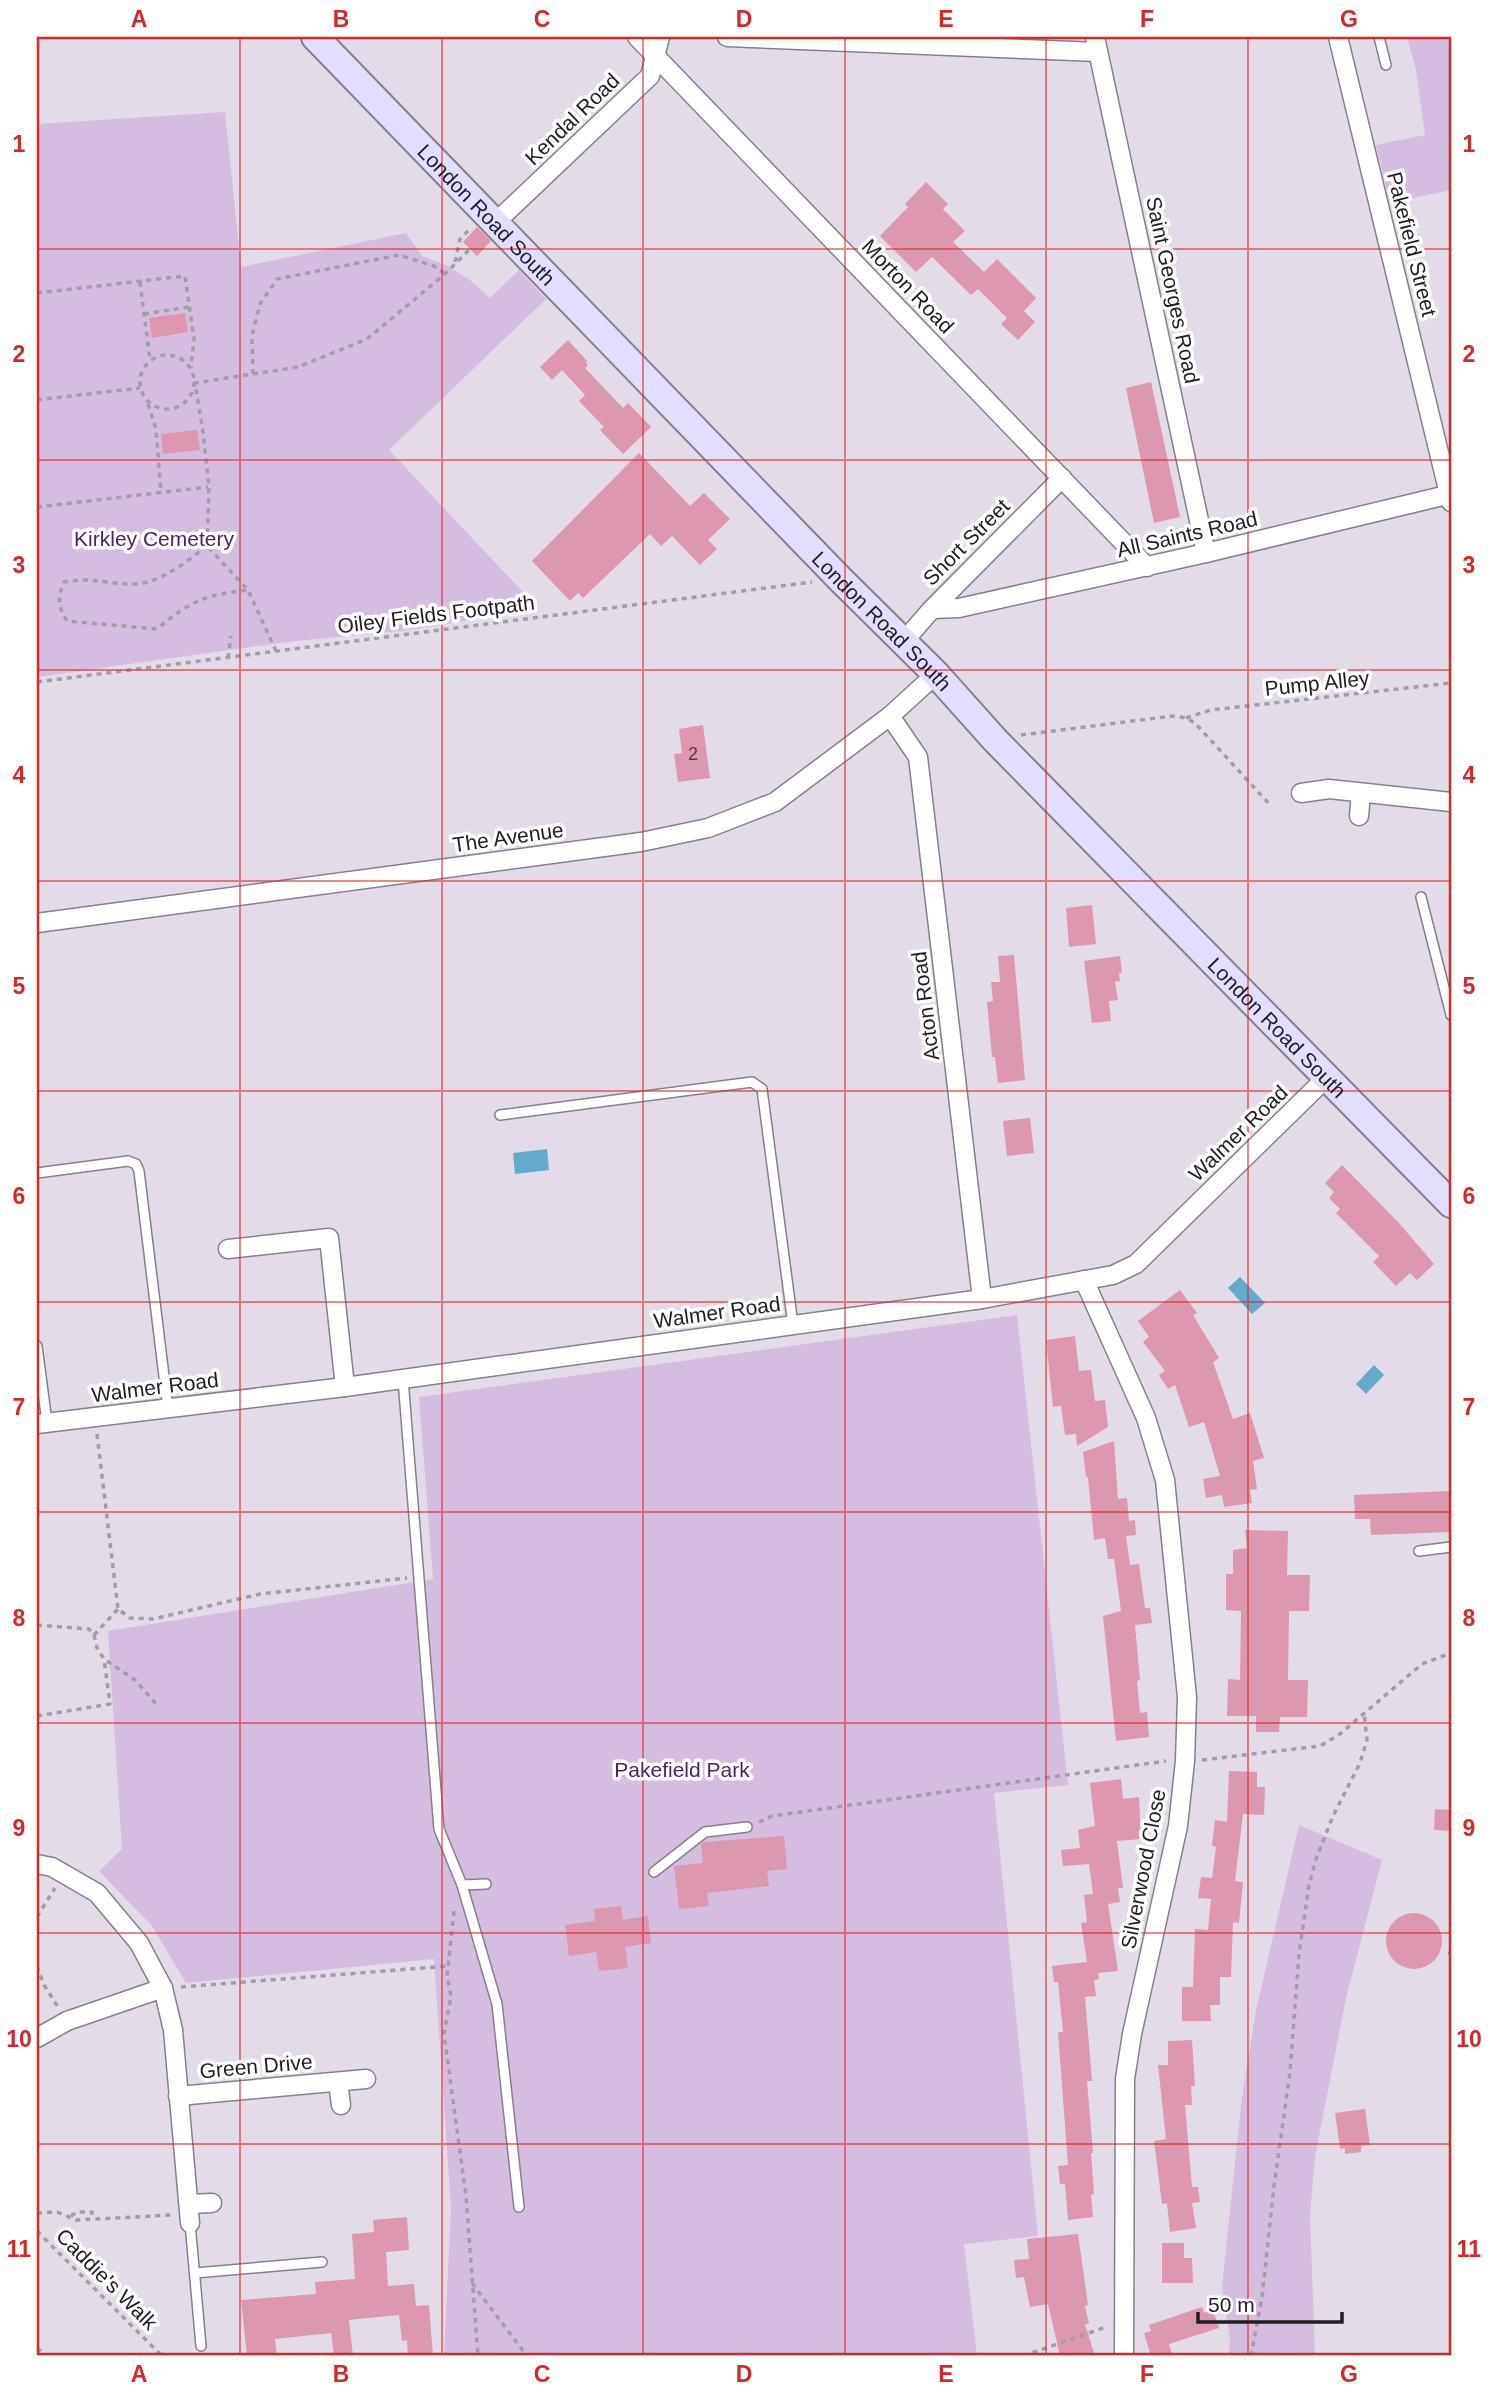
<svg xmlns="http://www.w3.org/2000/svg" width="1488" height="2393" font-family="Helvetica,sans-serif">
  <rect width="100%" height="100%" fill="#e3dbe8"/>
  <!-- green -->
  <g fill="#d4bddf">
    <polygon points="1407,37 1451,37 1451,190 1390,203 1376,145 1425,135 1416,70"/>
    <polygon points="225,112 241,267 406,233 422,256 446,265 470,280 490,298 519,270 546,299 389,450 539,609 409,630 287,642 37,677 37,124"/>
    <polygon points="1017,1315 1068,1785 994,1793 1038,2236 964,2244 977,2356 444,2356 451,2208 434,1959 186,1983 152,1926 99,1871 122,1849 108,1631 433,1579 419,1397"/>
    <polygon points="1299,1825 1382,1860 1346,1998 1315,2157 1310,2214 1315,2356 1229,2356 1230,2339 1222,2286 1242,2097 1256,2010"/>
  </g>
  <!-- water -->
  <g fill="#65a9cb">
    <polygon points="547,1149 549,1170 515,1174 513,1153"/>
    <polygon points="1240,1277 1265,1303 1252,1314 1228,1288"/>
    <polygon points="1374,1365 1384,1375 1366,1394 1356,1384"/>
  </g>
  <!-- building -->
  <g fill="#db98af">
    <polygon points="926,182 948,204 943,209 965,231 953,242 984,272 997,259 1036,298 1024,311 1035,322 1018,340 1001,324 1007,318 978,289 971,295 932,257 916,272 880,236 908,207 905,204"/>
    <polygon points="477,227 491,241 477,256 463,242"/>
    <polygon points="185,313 188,332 152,338 149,318"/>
    <polygon points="568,340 587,361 586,363 588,365 585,368 623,408 628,403 651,427 623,454 600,430 604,427 579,401 585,395 562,370 552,380 540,367"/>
    <polygon points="1151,382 1180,517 1154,523 1126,388"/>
    <polygon points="197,430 200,450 163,454 161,434"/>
    <polygon points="639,453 690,506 704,493 730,519 708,540 717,549 700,565 672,536 661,546 650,534 583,598 578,593 570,601 532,561"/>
    <polygon points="703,725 710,778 678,782 674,754 682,753 679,729"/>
    <polygon points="1092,905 1096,944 1069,947 1066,908"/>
    <polygon points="1014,955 1025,1080 998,1083 995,1057 992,1057 987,1002 993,1001 991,982 1000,982 998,956"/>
    <polygon points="1120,956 1122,973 1119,973 1120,981 1115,982 1118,1000 1109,1001 1111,1021 1092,1023 1084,961"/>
    <polygon points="1030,1118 1034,1153 1007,1156 1003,1121"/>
    <polygon points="1342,1165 1399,1223 1434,1264 1417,1280 1410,1273 1396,1286 1373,1262 1379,1256 1336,1213 1340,1209 1329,1198 1334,1192 1325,1183"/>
    <polygon points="1180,1290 1197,1313 1193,1315 1219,1358 1213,1362 1233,1419 1250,1413 1264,1458 1253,1461 1257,1489 1250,1490 1252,1503 1224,1507 1222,1495 1206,1498 1203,1479 1220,1476 1204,1422 1189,1427 1175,1385 1168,1389 1159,1375 1165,1371 1143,1342 1149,1337 1138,1321"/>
    <polygon points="1075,1336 1079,1371 1091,1370 1095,1401 1105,1400 1108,1427 1077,1446 1076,1434 1065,1435 1061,1406 1053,1407 1046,1340"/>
    <polygon points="1114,1441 1118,1499 1127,1498 1129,1521 1135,1520 1136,1535 1126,1536 1130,1565 1139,1564 1145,1608 1150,1608 1152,1623 1135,1625 1140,1680 1137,1681 1140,1713 1147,1712 1149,1737 1116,1741 1103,1616 1121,1611 1114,1559 1108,1559 1105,1538 1094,1540 1088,1477 1086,1477 1083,1452"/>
    <polygon points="1451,1491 1451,1532 1371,1535 1370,1519 1355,1519 1354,1495"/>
    <polygon points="1245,1530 1288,1531 1287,1575 1310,1575 1309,1611 1289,1611 1288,1680 1308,1680 1307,1717 1280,1717 1279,1732 1256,1732 1256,1716 1227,1716 1228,1679 1240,1680 1241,1611 1226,1610 1226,1574 1233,1574 1233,1550 1247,1548"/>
    <polygon points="1229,1771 1257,1772 1257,1787 1265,1787 1264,1815 1243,1814 1235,1881 1243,1882 1239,1923 1233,1922 1231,1977 1220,1977 1220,2005 1210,2005 1211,2021 1182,2021 1182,1987 1193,1987 1195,1929 1208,1930 1211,1899 1198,1898 1201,1877 1212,1878 1216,1847 1212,1846 1215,1820 1227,1822"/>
    <polygon points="1121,1779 1123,1799 1139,1797 1141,1839 1117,1841 1123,1888 1118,1888 1120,1902 1108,1904 1118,1971 1098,1973 1099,1979 1094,1980 1096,1996 1085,1997 1092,2081 1087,2081 1093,2153 1091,2153 1094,2194 1091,2195 1093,2217 1068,2220 1065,2184 1060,2184 1058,2166 1068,2165 1058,2032 1063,2032 1058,1982 1054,1982 1052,1966 1087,1962 1081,1923 1087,1922 1084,1895 1093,1894 1089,1864 1063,1866 1061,1850 1080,1848 1078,1830 1095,1826 1090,1783"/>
    <polygon points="1435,1809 1451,1810 1451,1831 1434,1830"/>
    <polygon points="784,1836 787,1869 767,1871 769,1886 707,1893 709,1906 679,1909 674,1866 703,1863 701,1844 703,1842"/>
    <polygon points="621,1906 623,1920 648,1916 651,1943 625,1947 628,1968 599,1971 596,1952 569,1956 565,1925 595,1921 594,1909"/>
    <circle cx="1414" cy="1941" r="28"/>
    <polygon points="1192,2040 1195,2086 1191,2086 1192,2105 1185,2105 1192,2187 1198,2187 1200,2202 1192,2203 1196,2228 1170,2232 1167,2203 1162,2204 1154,2141 1166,2139 1158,2065 1168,2065 1168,2041"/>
    <polygon points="1365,2109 1370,2145 1361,2146 1361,2152 1345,2154 1345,2148 1340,2149 1335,2113"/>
    <polygon points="407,2217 409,2250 386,2252 388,2286 414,2284 416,2306 429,2305 433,2356 408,2356 407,2340 402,2341 399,2315 349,2320 353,2356 334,2356 331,2333 275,2339 277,2356 247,2356 241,2300 316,2294 315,2282 355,2279 352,2234 374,2232 373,2220"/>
    <polygon points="1078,2234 1088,2305 1085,2306 1089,2324 1085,2324 1095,2356 1060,2356 1048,2304 1030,2307 1024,2277 1016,2278 1014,2260 1029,2259 1027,2239"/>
    <polygon points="1162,2243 1184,2243 1184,2258 1192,2258 1193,2283 1162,2283"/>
    <polygon points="1202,2307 1204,2313 1213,2310 1219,2328 1169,2344 1172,2354 1151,2356 1144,2333 1151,2331 1149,2325"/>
  </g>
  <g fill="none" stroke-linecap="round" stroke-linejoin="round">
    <!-- service casing -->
    <g stroke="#87808b" stroke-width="12">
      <g id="service">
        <polyline points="1379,37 1386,65"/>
        <polyline points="1421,897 1451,1015"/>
        <polyline points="500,1115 752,1082 762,1089 793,1325"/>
        <polyline points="37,1173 128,1161 136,1164 139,1171 168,1409"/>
        <polyline points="37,1346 47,1422"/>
        <polyline points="403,1379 439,1829 462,1885 497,2004 519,2207"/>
        <polyline points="1419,1551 1451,1547"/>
        <polyline points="654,1872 705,1832 747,1827"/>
        <polyline points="462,1885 486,1884"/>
        <polyline points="190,2223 201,2346"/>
        <polyline points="195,2273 322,2262"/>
      </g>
    </g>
    <!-- minor casing -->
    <g stroke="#87808b" stroke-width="21">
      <g id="minor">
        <polyline points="637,37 1147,567"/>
        <polyline points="727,37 1098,52"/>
        <polyline points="1095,37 1206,553"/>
        <polyline points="1338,37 1451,502"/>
        <polyline points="495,223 650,76 660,37"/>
        <polyline points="932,609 959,608 1206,553 1451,494"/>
        <polyline points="904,641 932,609 1062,478"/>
        <polyline points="890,716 918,757 982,1299"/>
        <polyline points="1301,793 1329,789 1451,802"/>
        <polyline points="1359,816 1361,793"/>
        <polyline points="37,923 641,842 708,828 775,802 890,716 936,674"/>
        <polyline points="228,1249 329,1238 345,1387"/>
        <polyline points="1084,1280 1146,1418 1165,1480 1187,1697 1185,1761 1178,1826 1132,2034 1125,2079 1124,2356"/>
        <polyline points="37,1424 345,1387 982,1299 1113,1275 1136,1264 1326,1078"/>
        <polyline points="37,1864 52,1867 97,1893 139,1943 163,1988 173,2030 190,2223"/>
        <polyline points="37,2038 67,2021 163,1988"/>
        <polyline points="338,2082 341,2105"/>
        <polyline points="178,2096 366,2079"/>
        <polyline points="189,2204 212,2203"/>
      </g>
    </g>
    <!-- secondary casing -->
    <g stroke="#87808b" stroke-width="30">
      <g id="secondary">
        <path id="s1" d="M315,37L840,579L936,674L995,740L1451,1204"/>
      </g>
    </g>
    <!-- path -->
    <g stroke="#a39da7" stroke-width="3.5" stroke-dasharray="5 5" stroke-linecap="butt">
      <polyline points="455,262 460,239 470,229"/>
      <polyline points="140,282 150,360"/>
      <polyline points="37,293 185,276 194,339 191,368"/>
      <polyline points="144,314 189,307"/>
      <circle cx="167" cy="382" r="27"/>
      <polyline points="253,374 252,335 260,304 277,279 399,255 434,266 445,274"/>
      <polyline points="37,400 140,388"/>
      <polyline points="148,404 156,429 161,492"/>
      <polyline points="37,507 208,487"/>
      <path d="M207,546C186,562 157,586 129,584C104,583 90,577 64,582C57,598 58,607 67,621L157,629C191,601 204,595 248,590"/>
      <polyline points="276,651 248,590 207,546 209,487 203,432 195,383 298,367 367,339 445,274 470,249"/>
      <polyline points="228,658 231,636"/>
      <polyline points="37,682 812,582"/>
      <polyline points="1186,718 1211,710 1451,683"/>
      <polyline points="1021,735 1173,716 1186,718 1195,723 1271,806"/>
      <polyline points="97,1434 118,1609 130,1618 153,1619 260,1594 407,1578"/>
      <polyline points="37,1625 89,1629 94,1635 97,1648 104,1659 135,1680 158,1706"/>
      <polyline points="94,1635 118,1609"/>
      <polyline points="37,1716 110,1704 104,1659"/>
      <polyline points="1202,1760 1320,1746 1340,1734 1422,1664 1451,1653"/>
      <polyline points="759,1822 772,1816 1166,1761"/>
      <polyline points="454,1911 447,1976 451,1996 444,2034 466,2196 478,2356"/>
      <polyline points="37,1917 55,1888"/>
      <polyline points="1448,1953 1451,1953"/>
      <polyline points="37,1966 44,1985 58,2007"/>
      <polyline points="181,1987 448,1966"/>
      <polyline points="37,2213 57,2212 76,2220 172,2215"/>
      <polyline points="71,2216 77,2212 92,2212 92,2219"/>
      <polyline points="37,2231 162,2356"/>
      <polyline points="472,2283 527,2356"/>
      <polyline points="37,2348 46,2356"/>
      <polyline points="1023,2356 1106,2327"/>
      <polyline points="1251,2356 1262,2297 1274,2186 1290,2072 1299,1954 1309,1885 1316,1859 1333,1816 1360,1763 1367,1740 1364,1713"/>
    </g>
    <!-- service -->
    <use href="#service" stroke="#fff" stroke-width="9"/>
    <!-- minor -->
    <use href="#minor" stroke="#fff" stroke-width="18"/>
    <!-- secondary -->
    <use href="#secondary" stroke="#e2defe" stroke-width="26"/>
  </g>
  <!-- grid -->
  <path fill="none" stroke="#d62828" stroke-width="2" stroke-opacity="0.55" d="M240,37V2356M442,37V2356M643,37V2356M845,37V2356M1046,37V2356M1248,37V2356M37,249H1451M37,460H1451M37,670H1451M37,881H1451M37,1091H1451M37,1302H1451M37,1512H1451M37,1723H1451M37,1933H1451M37,2144H1451"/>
  <g text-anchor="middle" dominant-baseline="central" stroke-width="7" stroke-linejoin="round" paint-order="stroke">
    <!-- number labels -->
    <g font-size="18" fill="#503c45">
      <text x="693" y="754">2</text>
    </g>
    <!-- street labels -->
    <g font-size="21" fill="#211e22" stroke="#fff">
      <text transform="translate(572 119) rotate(-44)">Kendal Road</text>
      <text stroke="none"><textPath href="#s1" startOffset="247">London Road South</textPath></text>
      <text transform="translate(1412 244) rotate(76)">Pakefield Street</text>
      <text transform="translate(908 286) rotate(46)">Morton Road</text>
      <text transform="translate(1173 290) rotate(78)">Saint Georges Road</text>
      <text transform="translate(1187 534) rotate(-13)">All Saints Road</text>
      <text transform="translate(966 542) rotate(-45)">Short Street</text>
      <text transform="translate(436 614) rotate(-7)">Oiley Fields Footpath</text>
      <text stroke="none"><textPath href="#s1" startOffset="814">London Road South</textPath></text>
      <text transform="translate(1317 683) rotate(-6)">Pump Alley</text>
      <text transform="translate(508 837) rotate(-8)">The Avenue</text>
      <text transform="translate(925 1006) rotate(-97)">Acton Road</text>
      <text stroke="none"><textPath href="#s1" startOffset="1381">London Road South</textPath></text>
      <text transform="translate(1238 1133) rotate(-44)">Walmer Road</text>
      <text transform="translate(717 1312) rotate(-8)">Walmer Road</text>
      <text transform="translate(155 1387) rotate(-7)">Walmer Road</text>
      <text transform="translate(1143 1869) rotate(-79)">Silverwood Close</text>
      <text transform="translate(256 2066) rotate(-5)">Green Drive</text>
      <text transform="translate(107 2279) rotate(45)">Caddie's Walk</text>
    </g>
    <!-- park labels -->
    <g font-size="21" fill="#4f2363" stroke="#fff">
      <text x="154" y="538">Kirkley Cemetery</text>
      <text x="682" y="1769">Pakefield Park</text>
    </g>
  </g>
  <!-- border -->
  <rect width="1488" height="2393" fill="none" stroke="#ffffff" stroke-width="77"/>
  <!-- scale -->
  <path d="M1198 2312v10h144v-10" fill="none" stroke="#211e22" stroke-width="3.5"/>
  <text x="1208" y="2312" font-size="21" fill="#211e22" stroke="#ffffff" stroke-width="5" paint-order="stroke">50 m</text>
  <rect x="38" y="38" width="1412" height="2316" fill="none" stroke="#d62828" stroke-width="2.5"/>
  <g font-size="23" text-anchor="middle" font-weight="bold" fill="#d62828">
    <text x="139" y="27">A</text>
    <text x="341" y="27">B</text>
    <text x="542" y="27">C</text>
    <text x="744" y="27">D</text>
    <text x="946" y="27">E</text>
    <text x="1147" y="27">F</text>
    <text x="1349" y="27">G</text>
    <text x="19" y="152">1</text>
    <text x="1469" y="152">1</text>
    <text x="19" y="362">2</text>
    <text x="1469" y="362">2</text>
    <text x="19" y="573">3</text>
    <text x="1469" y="573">3</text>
    <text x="19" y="783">4</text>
    <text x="1469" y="783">4</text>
    <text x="19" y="994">5</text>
    <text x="1469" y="994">5</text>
    <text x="19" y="1204">6</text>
    <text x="1469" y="1204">6</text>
    <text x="19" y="1415">7</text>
    <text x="1469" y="1415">7</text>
    <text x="19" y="1626">8</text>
    <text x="1469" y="1626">8</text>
    <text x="19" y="1836">9</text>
    <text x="1469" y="1836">9</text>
    <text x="19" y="2047">10</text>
    <text x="1469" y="2047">10</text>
    <text x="19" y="2257">11</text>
    <text x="1469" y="2257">11</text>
    <text x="139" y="2382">A</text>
    <text x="341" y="2382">B</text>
    <text x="542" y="2382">C</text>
    <text x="744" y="2382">D</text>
    <text x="946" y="2382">E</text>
    <text x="1147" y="2382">F</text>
    <text x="1349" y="2382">G</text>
  </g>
</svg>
